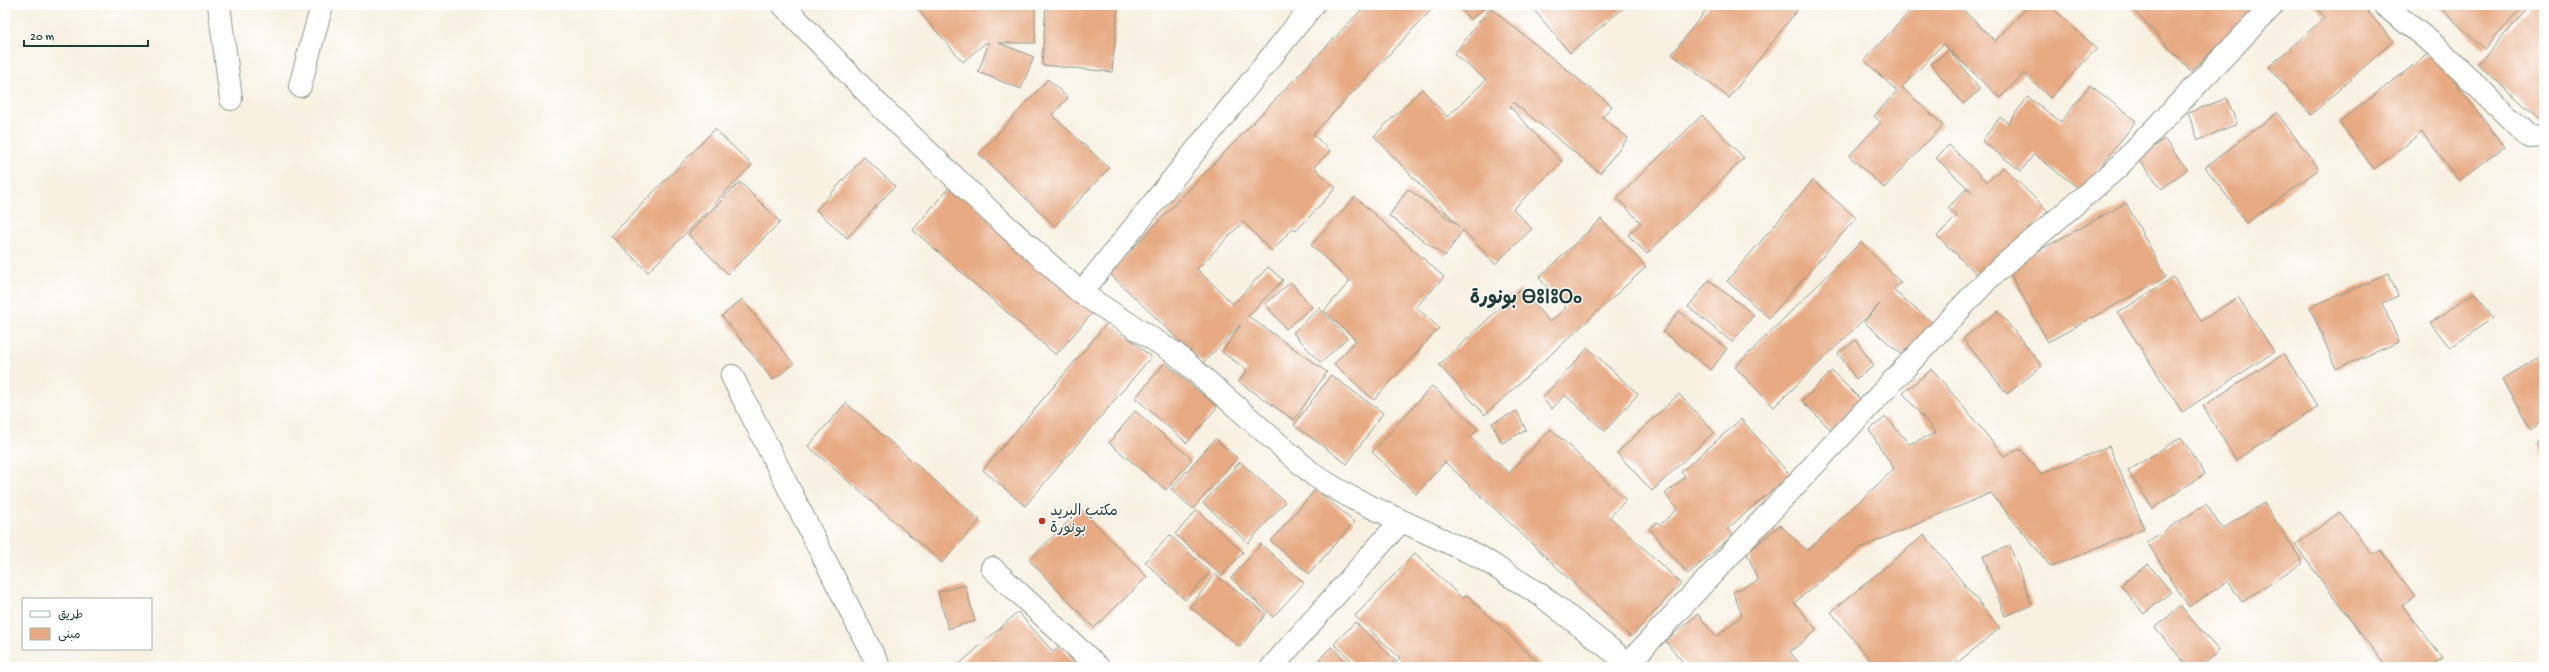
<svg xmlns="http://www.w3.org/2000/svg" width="2549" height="672" font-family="'Gochi Hand','Playpen Sans Arabic','Noto Sans Tifinagh',sans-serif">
  <rect width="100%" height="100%" fill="#fff"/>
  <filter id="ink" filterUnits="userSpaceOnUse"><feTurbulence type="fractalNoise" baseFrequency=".025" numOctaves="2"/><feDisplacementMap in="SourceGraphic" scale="8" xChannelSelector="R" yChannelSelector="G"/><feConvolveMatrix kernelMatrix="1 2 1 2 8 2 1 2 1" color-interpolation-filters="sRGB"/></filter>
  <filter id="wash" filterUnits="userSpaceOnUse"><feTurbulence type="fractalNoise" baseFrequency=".012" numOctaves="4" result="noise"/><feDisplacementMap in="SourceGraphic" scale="16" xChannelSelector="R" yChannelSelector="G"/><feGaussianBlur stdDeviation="0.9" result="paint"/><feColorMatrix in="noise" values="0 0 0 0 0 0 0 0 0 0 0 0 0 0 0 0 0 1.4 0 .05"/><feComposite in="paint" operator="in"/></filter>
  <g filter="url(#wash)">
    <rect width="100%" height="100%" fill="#f8f1e2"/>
    <g id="blocks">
      <!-- building -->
      <g fill="#e7aa83">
        <polygon points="914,5 1035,5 1035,43 999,43 1034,57 1021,89 978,72 989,43 985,43 963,62"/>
        <polygon points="1046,5 1118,5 1112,72 1042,65"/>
        <polygon points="1366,5 1436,5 1313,134 1330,151 1314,167 1336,188 1296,231 1293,228 1272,251 1243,222 1197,269 1233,304 1268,267 1283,280 1248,316 1327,372 1294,420 1239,382 1247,370 1222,352 1241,324 1203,363 1109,273"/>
        <polygon points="1458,5 1487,5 1488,6 1470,20"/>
        <polygon points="1530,5 1627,5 1570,53"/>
        <polygon points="1710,5 1801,5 1729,98 1672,54"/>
        <polygon points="1916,5 1958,5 1995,41 2029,5 2050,5 2096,49 2050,98 2024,73 2000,98 1943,44 1902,87 1943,125 1884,188 1849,156 1881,122 1874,116 1897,91 1864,60"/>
        <polygon points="2129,5 2261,5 2191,71"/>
        <polygon points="2313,5 2362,5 2393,41 2311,115 2269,67 2325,17"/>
        <polygon points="2437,5 2525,5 2484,49"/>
        <polygon points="2531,5 2544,5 2544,123 2478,64"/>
        <polygon points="1490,8 1612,106 1602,117 1628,138 1600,173 1514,103 1510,107 1562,162 1513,209 1532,229 1495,264 1463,230 1445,256 1389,216 1408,189 1459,226 1374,136 1422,89 1447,117 1486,80 1454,54"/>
        <polygon points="1949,50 1980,90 1963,104 1931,64"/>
        <polygon points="2432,51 2504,147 2459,181 2422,132 2374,169 2339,122"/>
        <polygon points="1048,79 1068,98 1052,115 1109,168 1055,226 979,154"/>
        <polygon points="2090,85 2136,121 2082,191 2034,154 2021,171 1982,141 2000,117 2008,123 2028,97 2061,122"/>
        <polygon points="2227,98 2237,124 2198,140 2188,113"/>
        <polygon points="2277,113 2319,169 2247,223 2205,167"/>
        <polygon points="1702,115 1744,158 1647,254 1628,235 1641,223 1617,198"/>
        <polygon points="715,129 752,165 648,272 611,236"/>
        <polygon points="2164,139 2187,169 2162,189 2138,159"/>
        <polygon points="1949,145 1987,182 2003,167 2048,211 1983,280 1937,236 1957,216 1948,208 1967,188 1974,194 1936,158"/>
        <polygon points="864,157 895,186 847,238 816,210"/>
        <polygon points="1813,180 1856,218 1769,318 1727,281"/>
        <polygon points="740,182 780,222 728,274 688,234"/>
        <polygon points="951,185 1094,311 1056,355 913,230"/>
        <polygon points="1355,197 1444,277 1416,307 1439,328 1374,400 1334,364 1356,340 1324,311 1350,281 1311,245"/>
        <polygon points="2126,203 2166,277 2048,342 2007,268"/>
        <polygon points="1601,219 1646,267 1485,415 1439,365 1520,289 1550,322 1566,307 1539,278"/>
        <polygon points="1861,242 1901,283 1893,290 1934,324 1906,358 1864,322 1880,304 1774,407 1735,367"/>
        <polygon points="2389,274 2398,296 2382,303 2399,342 2336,369 2310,307"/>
        <polygon points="2173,277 2201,321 2238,297 2274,352 2182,412 2118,313"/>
        <polygon points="1709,280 1754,315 1732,342 1688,307"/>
        <polygon points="1291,282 1312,307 1286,329 1265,304"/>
        <polygon points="2475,292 2493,318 2450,348 2431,323"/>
        <polygon points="742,299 794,364 773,380 722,316"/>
        <polygon points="1319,308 1347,338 1321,363 1293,333"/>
        <polygon points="1679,311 1727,349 1711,370 1663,332"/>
        <polygon points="1998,311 2042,366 2007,394 1963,339"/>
        <polygon points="1109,321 1151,357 1025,506 983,470"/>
        <polygon points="1856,340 1874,366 1856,379 1838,353"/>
        <polygon points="1588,348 1638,394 1605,431 1565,395 1552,409 1542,398"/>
        <polygon points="2284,354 2318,407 2236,460 2203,406"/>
        <polygon points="2544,355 2544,421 2531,429 2502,379"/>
        <polygon points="1165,363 1217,407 1187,443 1135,398"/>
        <polygon points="1932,369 2004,456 2020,449 2041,474 2109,446 2144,528 2051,567 1991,493 1860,548 1794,603 1817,630 1790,652 1802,667 1687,667 1665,641 1698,614 1716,637 1742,615 1733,592 1758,581 1747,553 1780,525 1807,551 1894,469 1869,430 1886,417 1909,444 1936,433 1903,393"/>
        <polygon points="1832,371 1862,401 1832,431 1802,401"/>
        <polygon points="1331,375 1383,413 1347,464 1294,425"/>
        <polygon points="1432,386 1478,429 1470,437 1509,473 1551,429 1626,500 1610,517 1681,583 1631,637 1445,462 1416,494 1372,452"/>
        <polygon points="1679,394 1714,432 1652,491 1617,453"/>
        <polygon points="846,403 980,520 942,563 808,446"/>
        <polygon points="1135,411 1192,459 1166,490 1109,443"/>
        <polygon points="1517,411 1526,430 1502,443 1492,423"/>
        <polygon points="1741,419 1790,475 1727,529 1733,535 1688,574 1649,528 1657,522 1660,525 1677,509 1665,494 1685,477 1681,472"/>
        <polygon points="2181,437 2205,474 2153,508 2128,471"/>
        <polygon points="1215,439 1237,458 1193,509 1171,489"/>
        <polygon points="2544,439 2544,457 2538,442"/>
        <polygon points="1240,462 1285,502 1248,543 1203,503"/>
        <polygon points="1316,489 1354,522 1309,574 1271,541"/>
        <polygon points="2264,503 2303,563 2242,602 2228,581 2189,607 2147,542 2206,504 2222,529"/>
        <polygon points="1081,509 1147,577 1094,628 1029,560"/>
        <polygon points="1197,510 1243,552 1222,576 1175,534"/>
        <polygon points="2340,512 2372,554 2380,550 2415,596 2402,605 2443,659 2432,667 2386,667 2295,545"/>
        <polygon points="1170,535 1210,572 1185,600 1145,562"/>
        <polygon points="1924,535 2000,628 1952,667 1876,667 1831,612"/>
        <polygon points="1261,544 1304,583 1273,617 1231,578"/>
        <polygon points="2010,546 2032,605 2005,616 1983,556"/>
        <polygon points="1415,553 1463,599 1467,595 1543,667 1392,667 1400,658 1355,616"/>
        <polygon points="2148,564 2171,592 2144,614 2121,585"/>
        <polygon points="1215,574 1266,614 1240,647 1190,607"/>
        <polygon points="965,585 975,621 948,629 938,592"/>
        <polygon points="2180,606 2219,651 2201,667 2188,667 2155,628"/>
        <polygon points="1018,612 1053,652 1061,646 1077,667 956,667"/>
        <polygon points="1355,622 1395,660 1388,667 1358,667 1334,644"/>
        <polygon points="1331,647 1352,667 1312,667"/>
      </g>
    </g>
  </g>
  <g filter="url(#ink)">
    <use href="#blocks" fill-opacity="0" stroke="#8c978b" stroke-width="1"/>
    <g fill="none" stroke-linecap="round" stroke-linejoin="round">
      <!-- minor casing -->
      <g stroke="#8c978b" stroke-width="24">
        <g id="minor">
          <polyline points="219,5 231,99"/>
          <polyline points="783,5 879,105 991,212 1081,293 1176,354 1315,476 1352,498 1480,557 1542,596 1633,667"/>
          <polyline points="2384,5 2438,48 2529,137 2544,136"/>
          <polyline points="300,86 322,5"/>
          <polyline points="1081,293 1313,5"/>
          <polyline points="732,376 879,667"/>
          <polyline points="992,568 1098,667"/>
          <polyline points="1272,667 1401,521"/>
          <polyline points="1625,667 1989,278 2117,168 2273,5"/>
        </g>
      </g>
      <!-- minor -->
      <use href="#minor" stroke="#fff" stroke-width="22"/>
    </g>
  </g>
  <!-- markers -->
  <circle fill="#c8321e" stroke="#fff" stroke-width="1.5" cx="1042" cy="521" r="4"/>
  <g text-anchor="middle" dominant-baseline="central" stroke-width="3" stroke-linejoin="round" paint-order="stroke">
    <!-- poi labels -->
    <g font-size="15" fill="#1f3d34" stroke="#fff" text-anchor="start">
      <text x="1050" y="512">مكتب البريد<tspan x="1050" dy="17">بونورة</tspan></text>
    </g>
    <!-- district labels -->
    <g font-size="19" font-weight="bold" fill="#1f3d34" stroke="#fff">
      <text x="1526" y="299">بونورة ⴱⵓⵏⵓⵔⴰ</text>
    </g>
  </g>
  <!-- margin -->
  <rect width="2549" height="672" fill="none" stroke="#fff" stroke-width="20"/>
  <!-- legend -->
  <rect x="22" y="598" width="130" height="52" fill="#ffffff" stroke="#a5b1ae"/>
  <rect x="30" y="611" width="20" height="6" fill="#ffffff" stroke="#a5b1ae"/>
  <text x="58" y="618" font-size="12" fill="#1f3d34">طريق</text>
  <rect x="30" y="628" width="20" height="12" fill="#e7aa83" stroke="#a5b1ae"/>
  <text x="58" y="638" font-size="12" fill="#1f3d34">مبنى</text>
  <!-- scale -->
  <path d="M24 40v6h124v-6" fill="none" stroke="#1f3d34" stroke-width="2"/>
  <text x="30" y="40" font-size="12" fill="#1f3d34" stroke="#ffffff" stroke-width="3" paint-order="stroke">20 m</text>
</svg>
